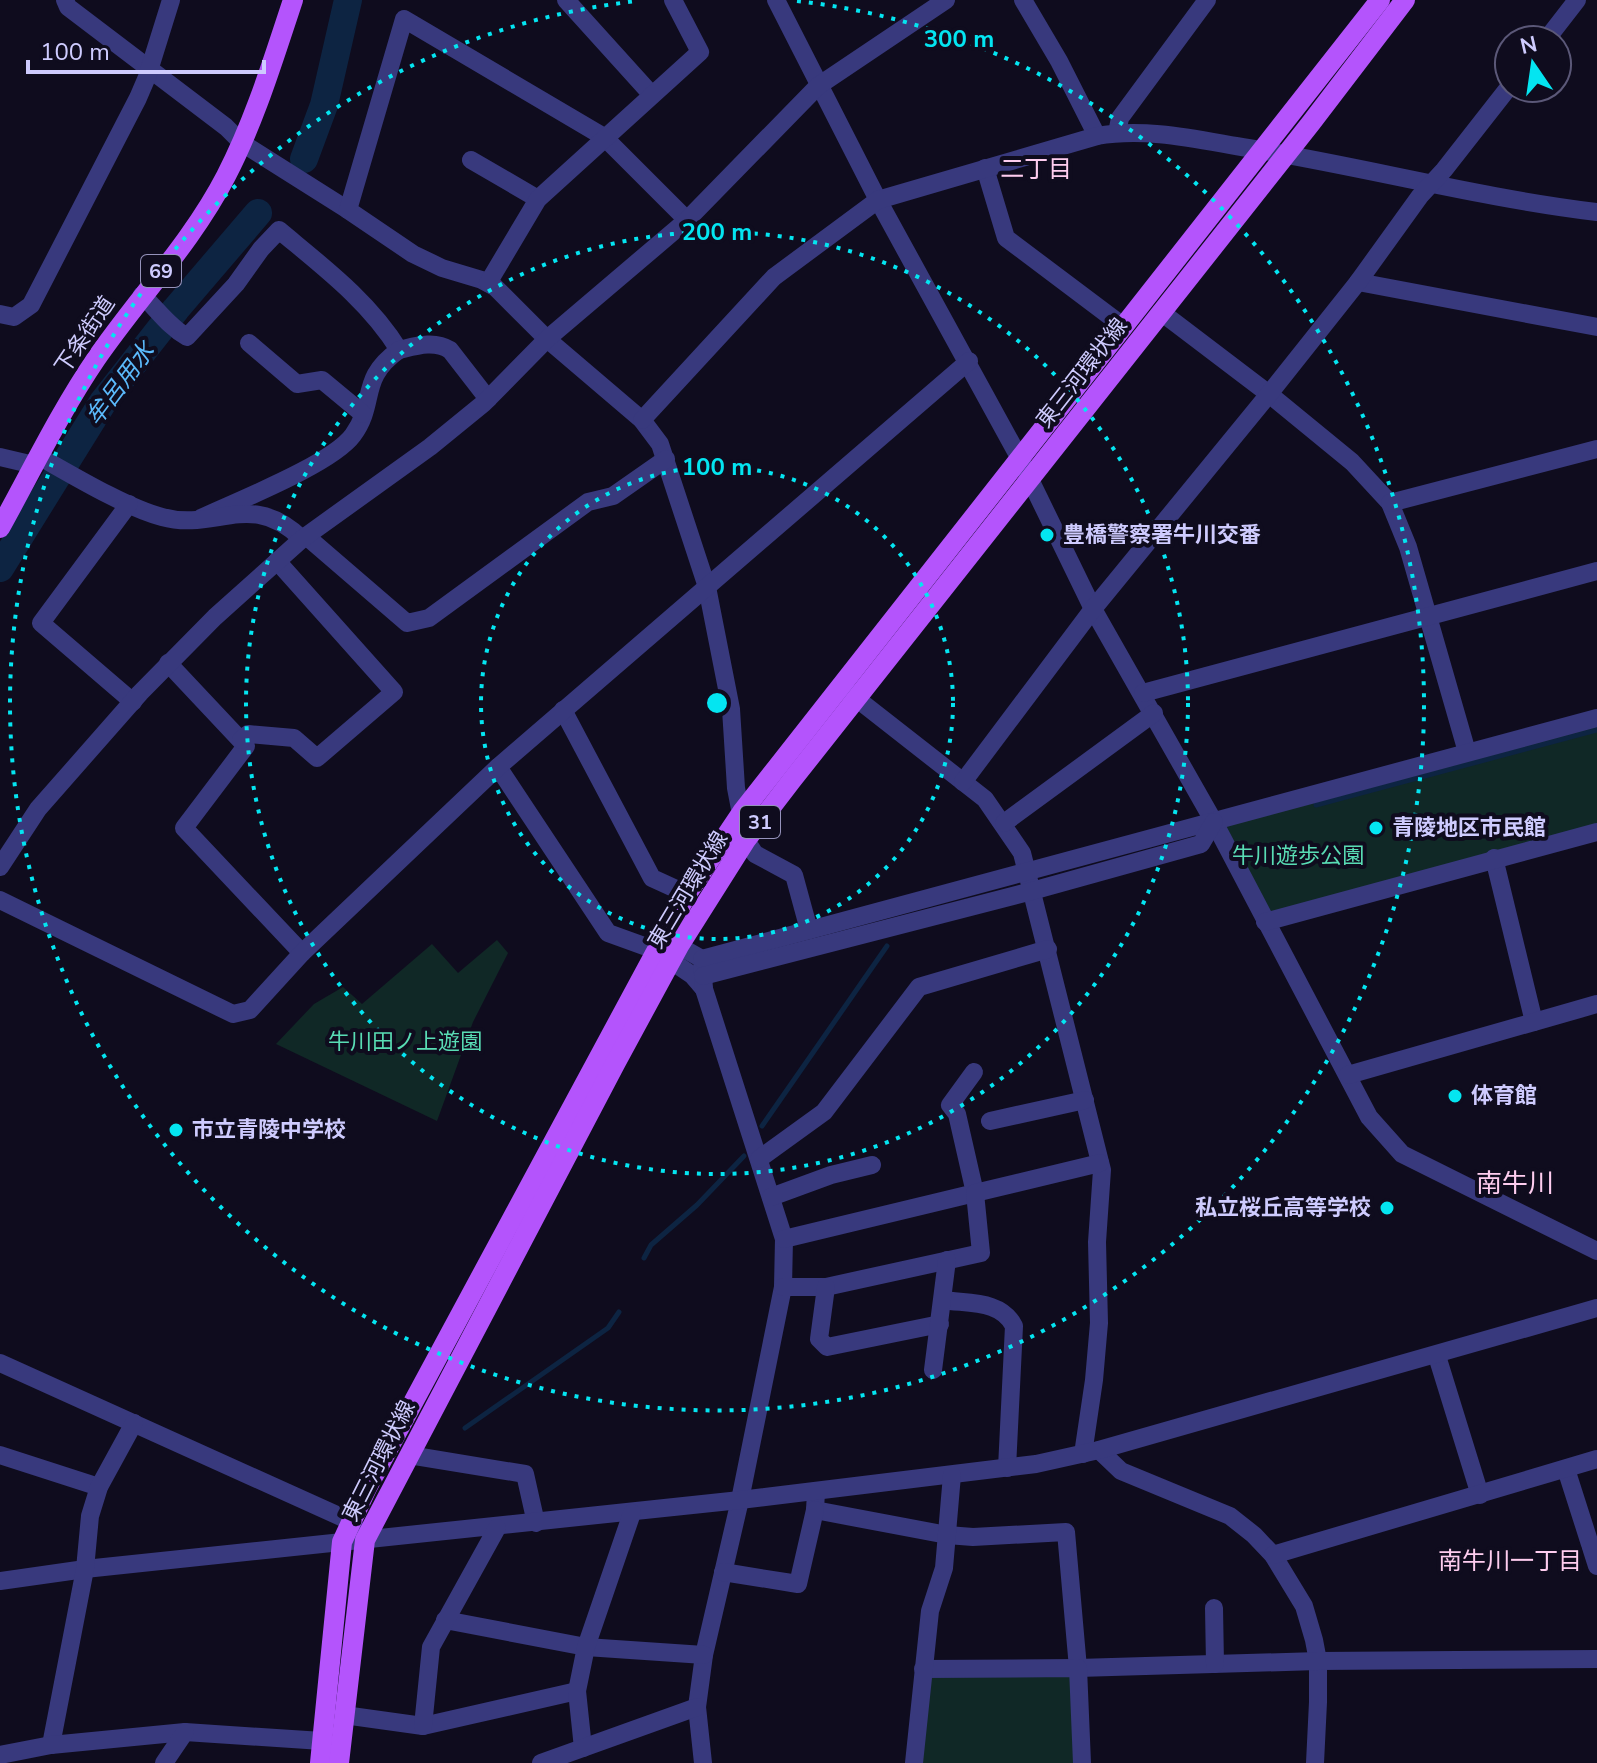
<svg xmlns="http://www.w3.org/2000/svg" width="1597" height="1763" font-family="'Nunito Sans','Noto Sans JP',sans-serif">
  <rect width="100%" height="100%" fill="#0f0c1e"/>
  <!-- green -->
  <g fill="#102826">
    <polygon points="1597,718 1597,832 1265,922 1214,822"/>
    <polygon points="497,940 508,953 473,1022 437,1121 276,1044 314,1004 343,987 362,1004 432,944 458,973"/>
    <polygon points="1071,1674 1075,1763 921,1763 928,1676"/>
  </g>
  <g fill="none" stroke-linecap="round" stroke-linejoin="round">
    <!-- stream -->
    <g stroke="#0d2442" stroke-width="5">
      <polyline points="1316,805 1597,730"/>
      <polyline points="762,1126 887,946"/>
      <polyline points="644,1258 651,1245 697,1205 744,1156"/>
      <polyline points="465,1428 608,1328 619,1312"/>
    </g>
    <!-- river -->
    <g stroke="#0d2442" stroke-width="28">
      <polyline points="304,159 324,105 348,0"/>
      <polyline points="0,568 103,402 176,309 258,213"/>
    </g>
    <!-- minor -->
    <g stroke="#38397d" stroke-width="18">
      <polyline points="65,0 68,7 226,127 242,143 348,210"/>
      <polyline points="566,0 651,94"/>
      <polyline points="776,0 878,200 1020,459 1093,609 1214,822 1369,1117 1402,1154 1597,1251"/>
      <polyline points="1023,0 1059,61 1097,136"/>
      <polyline points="1546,40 1577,0"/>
      <polyline points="1117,133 1120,118 1207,0"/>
      <polyline points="471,160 538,199"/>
      <polyline points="985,168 1006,238 1123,326"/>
      <polyline points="687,220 604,137 404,19 348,210 413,254 442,268 482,280 495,287 547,339 642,420 660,444 707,587 731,709 736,788 746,840 755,854 794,875 809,930"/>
      <polyline points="1358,282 1597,327"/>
      <polyline points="488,283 538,199 700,52 673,0"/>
      <path d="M142,295C157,309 169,327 187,337L236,284L261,249L279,230C322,266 369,301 399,350C358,379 377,402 353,435C332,464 237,501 201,518"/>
      <polyline points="1161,312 1269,394 1352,462 1390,503 1408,547 1467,752"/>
      <polyline points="0,314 14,317 31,305 138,98 147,77 171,0"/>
      <polyline points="249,343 297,384 322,380 363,414"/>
      <path d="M399,350C416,346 434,340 450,350L488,399"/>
      <path d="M642,420L774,277L878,200L1097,136C1147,127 1199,140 1248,148C1365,167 1480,198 1597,212"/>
      <polyline points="0,457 34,465"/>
      <path d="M40,457C72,475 127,508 162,517C216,532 251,489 302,539"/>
      <polyline points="1390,503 1597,449"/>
      <polyline points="129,504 41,623 133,702"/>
      <polyline points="306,536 407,623 429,618 588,502 613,496 666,459"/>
      <polyline points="168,663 246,746 184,828 302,953"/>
      <polyline points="847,691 985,799 1022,853 1102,1170 1097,1242 1099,1323 1094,1380 1083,1454"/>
      <polyline points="1143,693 1597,571"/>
      <polyline points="563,710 652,878 687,894"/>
      <polyline points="241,740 248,734 294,738 317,758 394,692 277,561"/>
      <polyline points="498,767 608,933 655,950 692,975 704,989"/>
      <polyline points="963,782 1093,609 1269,394 1358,282 1420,196 1444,170 1509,87"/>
      <polyline points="1004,823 1154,713"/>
      <polyline points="1494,858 1534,1022"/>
      <polyline points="0,867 38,809 140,693 215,617 302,539 430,447 484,403 547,339 687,220 818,86 946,0"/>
      <polyline points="0,900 233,1014 250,1010 302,953 498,767 969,361"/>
      <polyline points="1265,922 1597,832"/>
      <polyline points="665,949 679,946 702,959 704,989 784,1239 783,1287 740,1500 704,1655 697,1707 703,1763"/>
      <polyline points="702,959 1597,718"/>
      <polyline points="703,976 1032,891 1201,844 1214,822"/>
      <polyline points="1348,1075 1597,1004"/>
      <polyline points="990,1121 1085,1100"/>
      <polyline points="759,1159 824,1112 919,987 1048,949"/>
      <polyline points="771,1197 831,1175 872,1165"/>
      <polyline points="784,1239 975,1193 957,1114 950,1105 974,1072"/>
      <polyline points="783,1287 826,1287 981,1253 975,1193 1100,1163"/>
      <polyline points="826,1287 819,1339 827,1347 940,1324"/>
      <path d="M943,1300C969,1304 1001,1300 1014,1326L1007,1468"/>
      <polyline points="1437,1356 1480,1495"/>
      <polyline points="0,1363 350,1521 358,1531"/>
      <polyline points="933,1370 947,1260"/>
      <polyline points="1099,1450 1121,1471 1230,1516 1254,1535 1273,1555 1304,1606 1314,1640 1318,1661 1318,1702 1315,1763"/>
      <polyline points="0,1455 99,1487"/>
      <polyline points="409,1455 525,1474 536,1523"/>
      <polyline points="1566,1469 1597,1566"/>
      <polyline points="816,1492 815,1510 947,1535 973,1537 1066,1532 1078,1668 1318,1661 1597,1659"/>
      <polyline points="1273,1555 1597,1459"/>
      <polyline points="723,1572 798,1584 815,1510"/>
      <polyline points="0,1581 85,1569 740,1500 1036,1464 1099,1450 1597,1308"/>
      <polyline points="1214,1608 1215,1664"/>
      <polyline points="445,1620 586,1647 704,1655"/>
      <polyline points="923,1669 1078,1668 1082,1763"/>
      <polyline points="344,1715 423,1726 577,1691"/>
      <polyline points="423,1726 431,1647 497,1528"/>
      <polyline points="51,1745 85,1569 90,1516 99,1487 134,1423"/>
      <polyline points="583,1748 577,1691 586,1647 632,1513"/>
      <polyline points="0,1755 51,1745 185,1732 322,1741"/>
      <polyline points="164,1763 185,1732"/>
      <polyline points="541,1763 697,1707"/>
      <polyline points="914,1763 930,1611 944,1568 952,1475"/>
    </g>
    <!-- major -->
    <g stroke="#b454fc" stroke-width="20">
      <path d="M0,528C31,472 60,412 96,359C138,298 192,242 226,176C255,120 273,60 293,0"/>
      <polyline points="320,1763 342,1542 367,1488 687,894 742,812 1380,0"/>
      <polyline points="339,1763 365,1540 615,1064 679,946 746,840 792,780 1311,123 1405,0"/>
    </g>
  </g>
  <!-- distance rings -->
  <g fill="none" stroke="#04e5f1" stroke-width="4" stroke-dasharray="4 8">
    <circle cx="717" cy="703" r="236"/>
    <circle cx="717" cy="703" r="471"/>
    <path d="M797 1A707 707 0 1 1 637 1"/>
  </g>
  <!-- markers -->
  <g fill="#04e5f1" stroke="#0f0c1e" stroke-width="3">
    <circle cx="1047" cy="535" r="8"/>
    <circle cx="1376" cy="828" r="8"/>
    <circle cx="1455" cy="1096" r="8"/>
    <circle cx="176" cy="1130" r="8"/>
    <circle cx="1387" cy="1208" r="8"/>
  </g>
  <g text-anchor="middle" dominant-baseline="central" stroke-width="8" stroke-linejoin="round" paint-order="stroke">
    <!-- shield labels -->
    <g fill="#0f0c1e" stroke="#9592bb" stroke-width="2">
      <rect x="141" y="255" width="40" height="32" rx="6"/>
      <rect x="740" y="806" width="40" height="32" rx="6"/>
    </g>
    <g font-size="20" font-weight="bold" fill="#cecbfe">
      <text x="161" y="271">69</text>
      <text x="760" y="822">31</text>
    </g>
    <!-- street labels -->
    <g font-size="22" fill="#cecbfe" stroke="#0f0c1e">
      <text transform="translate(85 335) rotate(-56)">下条街道</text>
      <text transform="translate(1082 373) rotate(-52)">東三河環状線</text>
      <text transform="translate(688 890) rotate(-59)">東三河環状線</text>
      <text transform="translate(379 1461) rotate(-63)">東三河環状線</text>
    </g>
    <!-- poi labels -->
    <g font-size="22" font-weight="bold" fill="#cecbfe" stroke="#0f0c1e" text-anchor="start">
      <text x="1063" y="535">豊橋警察署牛川交番</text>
      <text x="1392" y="828">青陵地区市民館</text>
      <text x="1471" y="1096">体育館</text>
      <text x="192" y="1130">市立青陵中学校</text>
      <text x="1371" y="1208" text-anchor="end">私立桜丘高等学校</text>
    </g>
    <!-- park labels -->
    <g font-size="22" fill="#59dcb4" stroke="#0f0c1e">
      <text x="1298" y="856">牛川遊歩公園</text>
      <text x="405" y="1042">牛川田ノ上遊園</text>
    </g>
    <!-- neighbourhood labels -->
    <g font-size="24" fill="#fecdef" stroke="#0f0c1e">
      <text x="1036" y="169">二丁目</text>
      <text x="1510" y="1561">南牛川一丁目</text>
    </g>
    <!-- water labels -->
    <g font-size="24" font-style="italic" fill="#5bbafc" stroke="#0f0c1e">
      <text transform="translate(120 384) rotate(-53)">牟呂用水</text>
    </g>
    <!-- quarter labels -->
    <g font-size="26" fill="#fecdef" stroke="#0f0c1e">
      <text x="1515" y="1183">南牛川</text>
    </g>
  </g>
  <circle cx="717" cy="703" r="12" fill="#04e5f1" stroke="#0f0c1e" stroke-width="4"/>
  <g font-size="24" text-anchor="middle" font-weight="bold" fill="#04e5f1" stroke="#0f0c1e" stroke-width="8" stroke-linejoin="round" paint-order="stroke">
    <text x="959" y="47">300 m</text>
    <text x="717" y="240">200 m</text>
    <text x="717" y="475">100 m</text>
  </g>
  <!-- north arrow -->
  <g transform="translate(1533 64) rotate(347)"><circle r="38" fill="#0f0c1e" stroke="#5b5878" stroke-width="2"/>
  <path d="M0-6L14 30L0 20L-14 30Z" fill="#04e5f1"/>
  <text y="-12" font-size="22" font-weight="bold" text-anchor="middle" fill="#cecbfe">N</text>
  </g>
  <!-- scale -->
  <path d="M28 60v12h236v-12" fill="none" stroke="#cecbfe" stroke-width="4"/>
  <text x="40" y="60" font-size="24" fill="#cecbfe" stroke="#0f0c1e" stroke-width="6" paint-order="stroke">100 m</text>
</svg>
